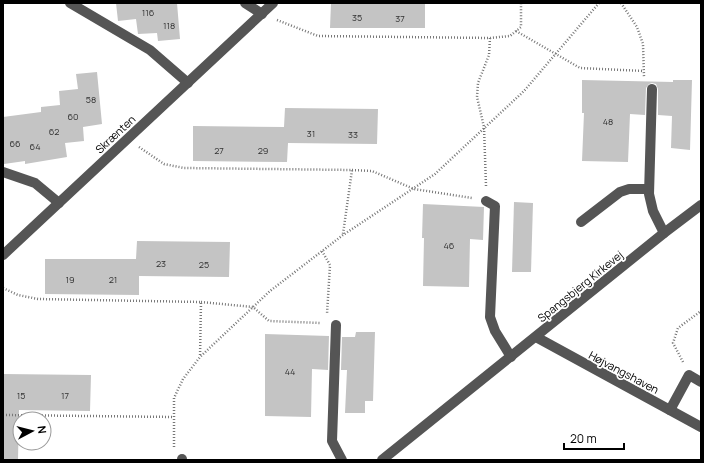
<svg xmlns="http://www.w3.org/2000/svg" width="704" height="463" font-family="Manrope,sans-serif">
  <rect width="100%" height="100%" fill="#fff"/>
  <!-- building -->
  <g fill="#c4c4c4">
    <polygon points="116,3 177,3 180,39 158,41 157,33 138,34 136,19 118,21"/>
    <polygon points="331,3 425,3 425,28 330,28"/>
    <polygon points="97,72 102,124 83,127 84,141 65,143 67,157 25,164 25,161 4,164 3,117 41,112 41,107 60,105 59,91 78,89 76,74"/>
    <polygon points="582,80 673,82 673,80 692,80 690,150 671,148 672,116 658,115 658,89 656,84 652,83 649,84 646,88 645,115 630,114 628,162 582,161 584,113 582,113"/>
    <polygon points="285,108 378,109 377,144 288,143 287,162 193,161 193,126 284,127"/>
    <polygon points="514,202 533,203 531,272 512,272"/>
    <polygon points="423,204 484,207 483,240 470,239 469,287 423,286 424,238 422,238"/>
    <polygon points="137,241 230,242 229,277 139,276 139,295 45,294 45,259 136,259"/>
    <polygon points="356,332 375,332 373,401 365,401 365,413 345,413 347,370 341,370 342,337 355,337"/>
    <polygon points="265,334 329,336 328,370 312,369 311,417 265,416"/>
    <polygon points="3,374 91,375 90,411 19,410 18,460 3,460"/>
  </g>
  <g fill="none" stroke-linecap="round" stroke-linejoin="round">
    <!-- path -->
    <g stroke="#777" stroke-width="2.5" stroke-dasharray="1 2" stroke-linecap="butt">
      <polyline points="621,3 637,27 643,44 644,77"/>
      <polyline points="277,20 318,36 490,38 510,36 521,27 521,3"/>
      <polyline points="516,31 580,68 644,71"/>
      <polyline points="139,147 164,164 184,168 352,170 343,234"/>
      <polyline points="352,170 372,171 414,189 472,198"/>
      <polyline points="486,186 484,127 477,97 478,83 489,55 490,38"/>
      <polyline points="322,251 330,265 327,314"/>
      <polyline points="3,288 18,295 38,299 201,302 200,357"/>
      <polyline points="201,302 253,307 269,321 321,323"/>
      <polyline points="683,362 673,343 678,328 701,311"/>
      <polyline points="3,415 174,417"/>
      <polyline points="174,447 174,398 183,379 200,357 270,291 343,235 435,174 524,91 599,3"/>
    </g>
    <!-- minor -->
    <g stroke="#555" stroke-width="10">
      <polyline points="70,3 150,50 188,83"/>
      <polyline points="245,3 262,14"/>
      <polyline points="652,89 649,194 653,211 664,233"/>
      <polyline points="3,172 35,183 59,203"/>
      <polyline points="486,201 495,206 490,317 495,331 511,357"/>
      <polyline points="581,222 620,192 629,189 649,189"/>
      <polyline points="3,255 273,3"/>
      <polyline points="336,325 332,441 342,460"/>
      <polyline points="536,337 701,427"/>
      <polyline points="670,410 689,375 701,382"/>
      <polyline points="182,460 182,459"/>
      <polyline points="382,460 664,233 701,205"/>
    </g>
  </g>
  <g text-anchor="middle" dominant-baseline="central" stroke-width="3.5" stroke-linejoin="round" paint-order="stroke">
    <!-- number labels -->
    <g font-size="9" fill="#313131">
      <text x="148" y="12">116</text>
      <text x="357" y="17">35</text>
      <text x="400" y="18">37</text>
      <text x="169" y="25">118</text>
      <text x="91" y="99">58</text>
      <text x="73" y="116">60</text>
      <text x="608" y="121">48</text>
      <text x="54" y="131">62</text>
      <text x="311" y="133">31</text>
      <text x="353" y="134">33</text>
      <text x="15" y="143">66</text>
      <text x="35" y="146">64</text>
      <text x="219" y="150">27</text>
      <text x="263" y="150">29</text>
      <text x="449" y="245">46</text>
      <text x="161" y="263">23</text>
      <text x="204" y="264">25</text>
      <text x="70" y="279">19</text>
      <text x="113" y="279">21</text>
      <text x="290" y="371">44</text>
      <text x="21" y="395">15</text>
      <text x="65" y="395">17</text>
    </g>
    <!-- street labels -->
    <g font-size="11" fill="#000" stroke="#fff">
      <text transform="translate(115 134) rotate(-43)">Skrænten</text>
      <text transform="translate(580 286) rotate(-39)">Spangsbjerg Kirkevej</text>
      <text transform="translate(624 372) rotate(28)">Højvangshaven</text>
    </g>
  </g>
  <!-- border -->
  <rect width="704" height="463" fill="none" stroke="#000000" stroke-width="8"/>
  <!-- north arrow -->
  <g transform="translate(32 431) rotate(83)"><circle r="19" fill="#ffffff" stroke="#999999"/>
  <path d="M0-3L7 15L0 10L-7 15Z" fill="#000000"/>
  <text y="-6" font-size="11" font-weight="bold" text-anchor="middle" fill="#000000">N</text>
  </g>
  <!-- scale -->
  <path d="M564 443v6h60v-6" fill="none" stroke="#000000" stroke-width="2"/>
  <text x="570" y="443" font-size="12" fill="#000000" stroke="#ffffff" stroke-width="3" paint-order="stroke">20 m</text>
</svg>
